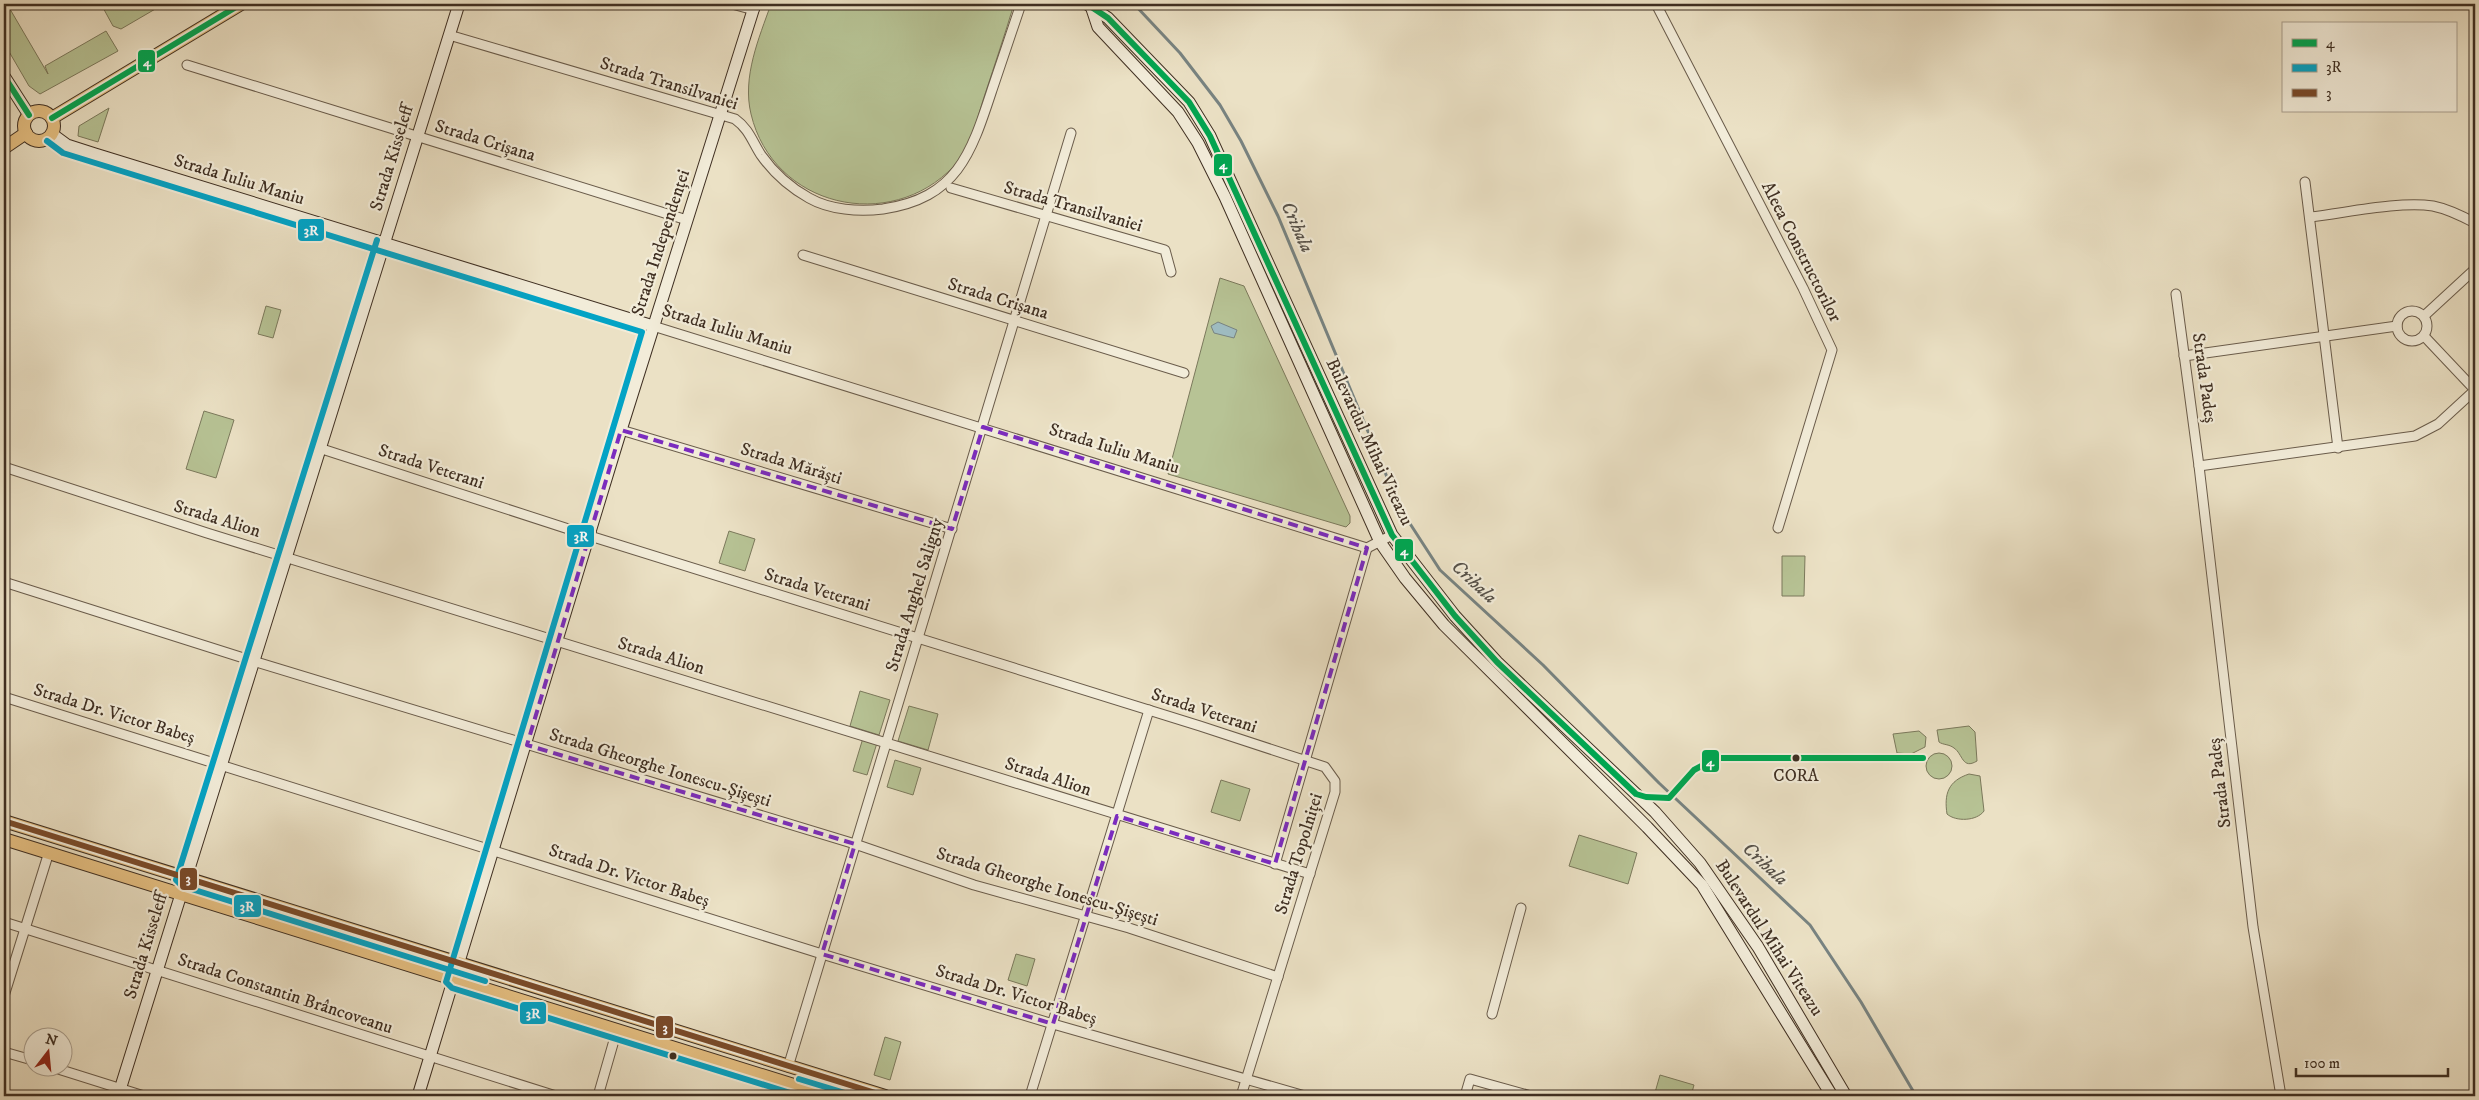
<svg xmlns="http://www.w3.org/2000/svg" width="2479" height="1100" font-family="'IM FELL DW Pica',serif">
  <rect width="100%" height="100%" fill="#ebe1c5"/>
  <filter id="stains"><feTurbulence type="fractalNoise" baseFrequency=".004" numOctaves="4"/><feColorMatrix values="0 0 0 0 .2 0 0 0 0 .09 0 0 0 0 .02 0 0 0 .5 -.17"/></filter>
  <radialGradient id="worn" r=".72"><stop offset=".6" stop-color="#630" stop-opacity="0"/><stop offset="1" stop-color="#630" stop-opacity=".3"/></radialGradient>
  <!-- green -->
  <g fill="#b7c395" stroke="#7b795c">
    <polygon points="4,4 7,4 48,74 45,66 106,31 118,51 40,94 29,86 4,43"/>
    <polygon points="101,4 157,4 157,8 121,29 113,26"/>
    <path d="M771,4H1014C1005,34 995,64 985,94C977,118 972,146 954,166C890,234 773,207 751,114C742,77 759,38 771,4Z"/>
    <polygon points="109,108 98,142 78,136 79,126"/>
    <polygon points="1220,278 1244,286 1350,516 1350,523 1346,527 1168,474"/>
    <polygon points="266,306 281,310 273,338 258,334"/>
    <polygon points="204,411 234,420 216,478 186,469"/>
    <polygon points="729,531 755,539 745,571 719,563"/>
    <polygon points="1782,556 1805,556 1804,596 1782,596"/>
    <polygon points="860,691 890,700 879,735 850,726"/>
    <polygon points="909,706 938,714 928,750 898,741"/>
    <path d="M1969,726L1975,732L1977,761C1962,770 1963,754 1954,748C1949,744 1943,745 1939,742L1937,730Z"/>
    <polygon points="1919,731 1926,737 1925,747 1911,754 1897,753 1893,734"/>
    <polygon points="863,738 877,743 867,775 853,771"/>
    <circle cx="1939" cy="766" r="13"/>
    <polygon points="895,760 921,768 913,795 887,787"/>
    <path d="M1969,774L1980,776L1984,811C1977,821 1956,822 1947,814C1944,794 1948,781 1969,774Z"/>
    <polygon points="1221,780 1250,789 1240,821 1211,812"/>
    <polygon points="1579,835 1637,853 1628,884 1569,866"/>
    <polygon points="1016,954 1035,959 1027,986 1008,980"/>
    <polygon points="885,1037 901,1042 890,1080 874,1075"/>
    <polygon points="1660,1075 1694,1085 1691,1096 1654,1096"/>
  </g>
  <!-- water -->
  <polygon fill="#9ebbc0" stroke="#788381" points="1218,322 1237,330 1234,338 1214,333 1211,326"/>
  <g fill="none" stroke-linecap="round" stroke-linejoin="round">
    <!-- stream -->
    <polyline stroke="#788381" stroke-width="3" points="1134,4 1180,53 1220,105 1241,141 1278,216 1392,489 1407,519 1440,570 1543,665 1659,783 1810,925 1861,1002 1916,1096"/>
    <!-- street casing -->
    <g stroke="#6a5c4b" stroke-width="11">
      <g id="street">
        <polyline points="732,4 754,10"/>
        <polyline points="1656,4 1803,288 1832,350 1778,528"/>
        <path d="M449,35L735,119C749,129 752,141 761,155C773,172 791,188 809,198C830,210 859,212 883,209C957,198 971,154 992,90C1002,61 1011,33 1021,4"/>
        <polyline points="187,65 687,220"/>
        <polyline points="2305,182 2338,448"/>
        <polyline points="951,188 1165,250 1171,272"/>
        <path d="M2310,217C2346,213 2398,201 2433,206C2448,209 2462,216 2475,223"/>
        <polyline points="803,255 1184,373"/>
        <polyline points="2176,294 2199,466 2253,927 2281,1096"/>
        <circle cx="2412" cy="326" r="15"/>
        <polyline points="2424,316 2475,269"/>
        <polyline points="653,326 1367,548 1392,535"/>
        <polyline points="2424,336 2475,390"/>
        <polyline points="2184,356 2397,326"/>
        <polyline points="621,430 952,529"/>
        <polyline points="319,448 590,536 1200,726 1325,767 1335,781 1335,792 1241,1096"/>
        <polyline points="2199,466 2415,436 2438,424 2475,390"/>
        <polyline points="4,467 207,533 1310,874"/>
        <polyline points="4,582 253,661 855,844 974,885 1129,928 1278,977"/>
        <polyline points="4,697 822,954 1053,1024 1305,1096"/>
        <polyline points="1275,864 1367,548"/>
        <polyline points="4,922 556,1096"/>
        <polyline points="4,996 49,852"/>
        <polyline points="1492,1014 1521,908"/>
        <polyline points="4,1052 32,1060"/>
        <polyline points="788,1067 1071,133"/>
        <polyline points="55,1068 144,1096"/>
        <polyline points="598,1096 617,1030"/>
        <polyline points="779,1096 784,1082"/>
        <polyline points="1030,1096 1149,710"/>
        <polyline points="1465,1096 1470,1079 1531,1096"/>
      </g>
    </g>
    <!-- secondary casing -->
    <g stroke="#3f2f22" stroke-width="13">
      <g id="secondary">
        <polyline points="1087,4 1108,18 1189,102 1210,136 1392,535 1455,616 1497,662 1655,812 1700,863 1758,947 1846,1096"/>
        <polyline points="1092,9 1098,27 1178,112 1198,143 1225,197 1380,542 1405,578 1444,625 1647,827 1702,885 1832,1096"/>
        <polyline points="4,76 29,115"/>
        <polyline points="52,134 67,145 95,154 653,326"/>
        <polyline points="118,1096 459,4"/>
        <polyline points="418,1096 621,430 755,4"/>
      </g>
    </g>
    <!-- primary casing -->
    <g stroke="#3f2f22" stroke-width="14">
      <g id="primary">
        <circle cx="39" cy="126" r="15"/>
        <polyline points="52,118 241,4"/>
        <polyline points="4,148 26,133"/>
        <polyline points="4,821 885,1096"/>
        <polyline points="4,839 829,1096"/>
      </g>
    </g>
    <!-- street -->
    <use href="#street" stroke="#f2ecd9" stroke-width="9"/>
    <!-- secondary -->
    <use href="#secondary" stroke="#f2ecd9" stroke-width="11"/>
    <!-- primary -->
    <use href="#primary" stroke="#e6c082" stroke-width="12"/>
    <!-- bus-1 casing -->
    <g stroke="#f2ecd9" stroke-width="10">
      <g id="bus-1">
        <polyline points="1087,4 1108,18 1189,102 1210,136 1392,535 1455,616 1497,662 1636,794 1646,797 1669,798 1694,770 1716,758 1923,758"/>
        <polyline points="4,76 29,115"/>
        <polyline points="52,118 241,4"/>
      </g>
    </g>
    <!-- bus-2 casing -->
    <g stroke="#f2ecd9" stroke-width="10">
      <g id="bus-2">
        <polyline points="47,141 63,153 92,162 642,332 446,982 452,988 800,1096"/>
        <polyline points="377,240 176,880 182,886 485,981"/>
        <polyline points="799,1079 855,1096"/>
      </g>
    </g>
    <!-- bus-3 casing -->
    <g stroke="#f2ecd9" stroke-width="10">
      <polyline id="bus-3" points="4,821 885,1096"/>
    </g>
    <!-- bus-1 -->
    <use href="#bus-1" stroke="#00a651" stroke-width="6"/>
    <!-- bus-2 -->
    <use href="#bus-2" stroke="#03a3c5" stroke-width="6"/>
    <!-- bus-3 -->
    <use href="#bus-3" stroke="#7a4b2a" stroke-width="6"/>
  </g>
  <!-- marked area -->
  <path fill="none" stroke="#7b2cbf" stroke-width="4" stroke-dasharray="10 6" stroke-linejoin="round" d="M983,427L1367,548L1275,864L1117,816L1053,1024L822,954L855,844L527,745L621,430L952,529Z"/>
  <!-- markers -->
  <g fill="#3f2f22" stroke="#f2ecd9" stroke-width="2">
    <circle cx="1796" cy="758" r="4.5"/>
    <circle cx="673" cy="1056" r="4.5"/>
  </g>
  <g text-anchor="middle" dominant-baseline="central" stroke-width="4.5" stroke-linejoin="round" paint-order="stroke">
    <!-- bus labels -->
    <g font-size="17" fill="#3f2f22" stroke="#f2ecd9">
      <text x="1796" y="776">CORA</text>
    </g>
    <!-- street labels -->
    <g font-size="18" fill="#3f2f22" stroke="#f2ecd9">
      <text transform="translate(669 84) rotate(17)">Strada Transilvaniei</text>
      <text transform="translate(485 141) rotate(17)">Strada Crișana</text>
      <text transform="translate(392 158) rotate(-73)">Strada Kisseleff</text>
      <text transform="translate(239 180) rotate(17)">Strada Iuliu Maniu</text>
      <text transform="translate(1073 207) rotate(16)">Strada Transilvaniei</text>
      <text transform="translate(661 243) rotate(-72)">Strada Independenței</text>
      <text transform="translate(1801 252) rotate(63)">Aleea Constructorilor</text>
      <text transform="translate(998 299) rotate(17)">Strada Crișana</text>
      <text transform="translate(727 330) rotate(17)">Strada Iuliu Maniu</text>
      <text transform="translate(2204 378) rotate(82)">Strada Padeș</text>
      <text transform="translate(1369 442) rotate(65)">Bulevardul Mihai Viteazu</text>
      <text transform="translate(1114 449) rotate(17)">Strada Iuliu Maniu</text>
      <text transform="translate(791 464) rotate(17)">Strada Mărăști</text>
      <text transform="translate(431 467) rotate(18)">Strada Veterani</text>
      <text transform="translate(217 519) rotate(17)">Strada Alion</text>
      <text transform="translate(817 590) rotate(17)">Strada Veterani</text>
      <text transform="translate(915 595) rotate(-73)">Strada Anghel Saligny</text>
      <text transform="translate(661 656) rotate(17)">Strada Alion</text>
      <text transform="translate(1204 711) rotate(18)">Strada Veterani</text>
      <text transform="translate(114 714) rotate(17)">Strada Dr. Victor Babeș</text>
      <text transform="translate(660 768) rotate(17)">Strada Gheorghe Ionescu-Șișești</text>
      <text transform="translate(1048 777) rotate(18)">Strada Alion</text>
      <text transform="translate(2220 783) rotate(-97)">Strada Padeș</text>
      <text transform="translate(1299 854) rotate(-73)">Strada Topolniței</text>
      <text transform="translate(629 876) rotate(18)">Strada Dr. Victor Babeș</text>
      <text transform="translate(1047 887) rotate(17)">Strada Gheorghe Ionescu-Șișești</text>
      <text transform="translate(1769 938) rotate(57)">Bulevardul Mihai Viteazu</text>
      <text transform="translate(146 946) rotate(-73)">Strada Kisseleff</text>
      <text transform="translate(285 994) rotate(18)">Strada Constantin Brâncoveanu</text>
      <text transform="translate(1016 995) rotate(17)">Strada Dr. Victor Babeș</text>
    </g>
    <!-- water labels -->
    <g font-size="19" font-style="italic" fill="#57524a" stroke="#f2ecd9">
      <text transform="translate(1297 227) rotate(66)">Crihala</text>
      <text transform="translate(1474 582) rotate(43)">Crihala</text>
      <text transform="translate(1765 864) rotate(43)">Crihala</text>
    </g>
  </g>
  <g stroke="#f2ecd9" stroke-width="2">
    <rect x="137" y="49" width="19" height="24" rx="5" fill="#00a651"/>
    <rect x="1213" y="153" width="20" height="24" rx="5" fill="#00a651"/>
    <rect x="297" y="218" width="28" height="24" rx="5" fill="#03a3c5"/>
    <rect x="566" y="524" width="29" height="24" rx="5" fill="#03a3c5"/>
    <rect x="1394" y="538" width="20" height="24" rx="5" fill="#00a651"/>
    <rect x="1701" y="749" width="19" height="24" rx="5" fill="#00a651"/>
    <rect x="179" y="867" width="19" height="24" rx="5" fill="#7a4b2a"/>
    <rect x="233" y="894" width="29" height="24" rx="5" fill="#03a3c5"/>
    <rect x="519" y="1001" width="28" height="24" rx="5" fill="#03a3c5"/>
    <rect x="655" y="1015" width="19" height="24" rx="5" fill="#7a4b2a"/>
  </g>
  <g font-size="14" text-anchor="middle" font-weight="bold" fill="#fff">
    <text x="147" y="66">4</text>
    <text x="1223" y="169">4</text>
    <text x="311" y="235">3R</text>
    <text x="581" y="541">3R</text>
    <text x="1404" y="555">4</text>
    <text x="1710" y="766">4</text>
    <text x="188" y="883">3</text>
    <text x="247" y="911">3R</text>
    <text x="533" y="1018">3R</text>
    <text x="665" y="1032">3</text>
  </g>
  <!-- margin -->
  <rect width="2479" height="1100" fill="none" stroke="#ebe1c5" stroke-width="20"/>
  <rect x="5" y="5" width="2469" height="1090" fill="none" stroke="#3f2f22" stroke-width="2.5"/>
  <rect x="10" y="10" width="2459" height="1080" fill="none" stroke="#3f2f22"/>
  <!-- legend -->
  <rect x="2282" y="22" width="175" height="90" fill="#f2ecd9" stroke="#aaa090"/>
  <rect x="2292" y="39" width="25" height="8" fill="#00a651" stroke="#aaa090"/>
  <text x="2326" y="48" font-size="15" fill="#3f2f22">4</text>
  <rect x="2292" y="64" width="25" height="8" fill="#03a3c5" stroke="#aaa090"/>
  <text x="2326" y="72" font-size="15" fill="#3f2f22">3R</text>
  <rect x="2292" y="89" width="25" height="8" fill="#7a4b2a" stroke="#aaa090"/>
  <text x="2326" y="98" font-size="15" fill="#3f2f22">3</text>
  <!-- north arrow -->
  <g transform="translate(48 1052) rotate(16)"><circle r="24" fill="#f2ecd9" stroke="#aaa090"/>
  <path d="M0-4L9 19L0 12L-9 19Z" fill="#8f2418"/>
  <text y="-8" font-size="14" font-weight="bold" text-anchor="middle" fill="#3f2f22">N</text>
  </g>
  <!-- scale -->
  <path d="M2296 1068v8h152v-8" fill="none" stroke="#3f2f22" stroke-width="2.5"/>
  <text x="2304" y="1068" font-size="15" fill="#3f2f22" stroke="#f2ecd9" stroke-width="4" paint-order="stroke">100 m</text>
  <rect width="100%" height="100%" filter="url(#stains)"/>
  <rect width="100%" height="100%" fill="url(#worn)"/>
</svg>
